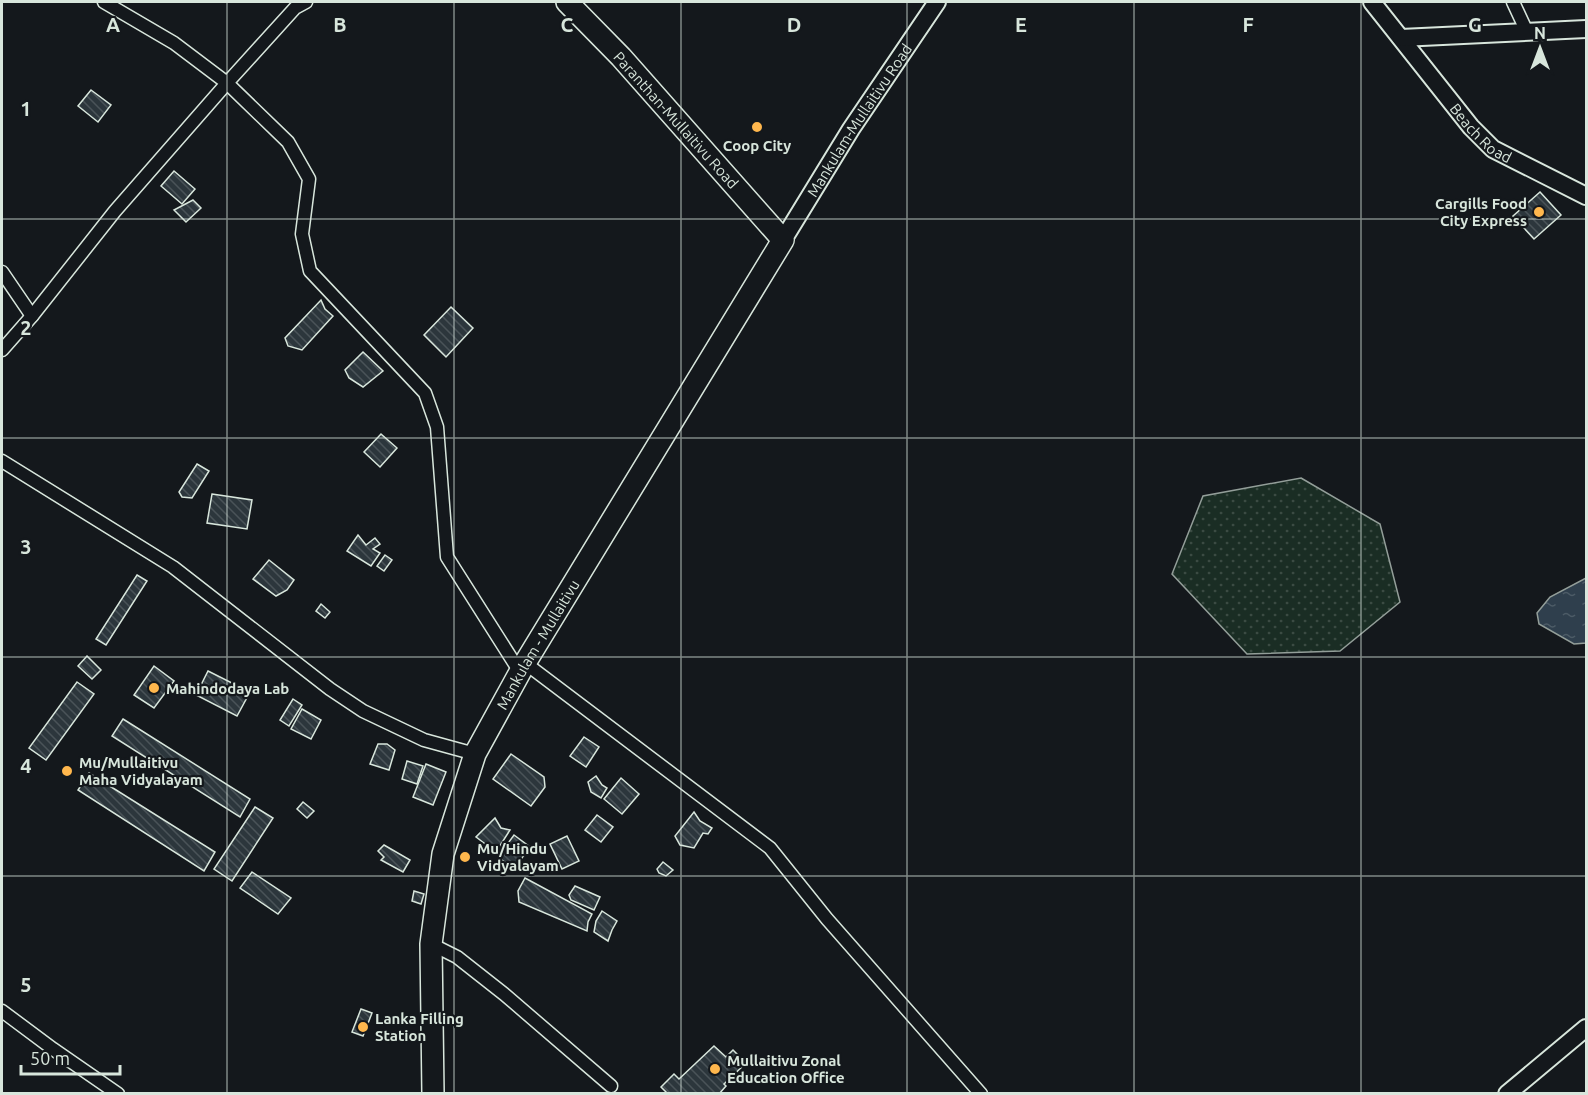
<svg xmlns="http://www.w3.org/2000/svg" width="1588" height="1095" font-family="Ubuntu,sans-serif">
  <defs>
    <pattern id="grass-dots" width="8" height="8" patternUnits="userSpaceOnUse" patternTransform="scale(1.5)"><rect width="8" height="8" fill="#1a2d24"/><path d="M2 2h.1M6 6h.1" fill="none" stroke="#3b4b43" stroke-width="1.8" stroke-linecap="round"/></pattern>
    <pattern id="water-ripples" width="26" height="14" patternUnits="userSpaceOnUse" patternTransform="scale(1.5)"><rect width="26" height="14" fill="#2f3f4d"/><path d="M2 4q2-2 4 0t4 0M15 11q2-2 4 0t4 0" fill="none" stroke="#4c5b66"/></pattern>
    <pattern id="building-back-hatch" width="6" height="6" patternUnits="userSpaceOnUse" patternTransform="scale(1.5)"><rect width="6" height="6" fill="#2c363c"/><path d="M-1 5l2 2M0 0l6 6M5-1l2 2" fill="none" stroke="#4a5358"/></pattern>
  </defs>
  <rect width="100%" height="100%" fill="#14181c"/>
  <!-- grass -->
  <polygon fill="url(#grass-dots)" stroke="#939e99" stroke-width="1.5" points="1301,478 1380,524 1400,602 1340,651 1247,654 1172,574 1203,496"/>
  <!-- water -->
  <polygon fill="url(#water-ripples)" stroke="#939e99" stroke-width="1.5" points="1586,578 1586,643 1574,644 1539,624 1537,613 1550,597"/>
  <!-- building -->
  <g fill="url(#building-back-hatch)" stroke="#d8e6dc" stroke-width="1.5">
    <polygon points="91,90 111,105 98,122 78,106"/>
    <polygon points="174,171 195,189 182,204 161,186"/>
    <polygon points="1540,192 1561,215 1534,239 1513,216"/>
    <polygon points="193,200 201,208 186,222 174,210"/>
    <polygon points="321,300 325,309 333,316 302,350 288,346 285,338"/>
    <polygon points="451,307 473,328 446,357 424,335"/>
    <polygon points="363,352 383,371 363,387 349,378 345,370"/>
    <polygon points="381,434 397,448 380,467 364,452"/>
    <polygon points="197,464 209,471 192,498 182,497 179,492"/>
    <polygon points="212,494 252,500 247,529 207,523"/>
    <polygon points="358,535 366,545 375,538 380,544 373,549 380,553 371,566 347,551"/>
    <polygon points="385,555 392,560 384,571 377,566"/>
    <polygon points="269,560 294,580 287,590 276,596 253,579"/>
    <polygon points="137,575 147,581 106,645 96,639"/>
    <polygon points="321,604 330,612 325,618 316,611"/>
    <polygon points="87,656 101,670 92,679 78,666"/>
    <polygon points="154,666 174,681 154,708 134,695"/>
    <polygon points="208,671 250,692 237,716 196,695"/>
    <polygon points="77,682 94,694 46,760 29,748"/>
    <polygon points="293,699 302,705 289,726 280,720"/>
    <polygon points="302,709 321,720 311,739 291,729"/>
    <polygon points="123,719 250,799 240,817 112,736"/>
    <polygon points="584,737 599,747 586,767 570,756"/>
    <polygon points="378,744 387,744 395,750 389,770 370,764"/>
    <polygon points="511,754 544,777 545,787 531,806 493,779"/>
    <polygon points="407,761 423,766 417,784 402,779"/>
    <polygon points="426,764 446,772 433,805 413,797"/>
    <polygon points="89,773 215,852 204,871 78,790"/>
    <polygon points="596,776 602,785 607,788 601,798 591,792 588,782"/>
    <polygon points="621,778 639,794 622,814 604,799"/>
    <polygon points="303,802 314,811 307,818 297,809"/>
    <polygon points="255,807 273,818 232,881 214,869"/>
    <polygon points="694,812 700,821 712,828 708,834 703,833 694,848 680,845 675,836"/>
    <polygon points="597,815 613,827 601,842 585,830"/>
    <polygon points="495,818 501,828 510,830 496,852 476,837"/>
    <polygon points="514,835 530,847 514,869 498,857"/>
    <polygon points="567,836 579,861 562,869 550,844"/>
    <polygon points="384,845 410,860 403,872 381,860 384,857 378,851"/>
    <polygon points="663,862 673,870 666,876 659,873 657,869"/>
    <polygon points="252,872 291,898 278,914 240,888"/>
    <polygon points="525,878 592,914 588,922 587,931 519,902 518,891"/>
    <polygon points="575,886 600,897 594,910 571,900 569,895"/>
    <polygon points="414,891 424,894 421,904 412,901"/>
    <polygon points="602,911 617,921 612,930 608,941 594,932 596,921"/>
    <polygon points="361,1009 372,1013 363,1036 352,1032"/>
    <polygon points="714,1046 726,1057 733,1050 746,1063 724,1084 726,1086 719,1094 664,1094 666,1092 661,1087 674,1074 679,1079"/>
  </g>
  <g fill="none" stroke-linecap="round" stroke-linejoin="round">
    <!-- street casing -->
    <g stroke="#d8e6dc" stroke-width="15">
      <g id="street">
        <polyline points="306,2 295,8 227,83 288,142 309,179 302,234 310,271 425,393 437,427 447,557 520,672"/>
        <polyline points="1513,2 1527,32"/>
        <polyline points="2,272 32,316"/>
        <polyline points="2,350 32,316 115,211 227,83 174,43 104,2"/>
        <polyline points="2,461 173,567 330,689 363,711 424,740 475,754"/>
        <polyline points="525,663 770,848 827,919 981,1094"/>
        <polyline points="431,944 457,957 504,994 611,1086"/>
        <polyline points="2,1011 53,1049 118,1094"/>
      </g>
    </g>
    <!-- secondary casing -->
    <g stroke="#d8e6dc" stroke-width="20">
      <g id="secondary">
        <path id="s1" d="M1372,2L1471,127L1493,149L1586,196"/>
        <polyline points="1401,38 1586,29"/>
        <path id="s2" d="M783,240L851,129L937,2"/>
        <polyline points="1507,1094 1586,1028"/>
      </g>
    </g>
    <!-- highway casing -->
    <g stroke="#d8e6dc" stroke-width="24">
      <g id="highway">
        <path id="s3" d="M433,1094L431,944L443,854L475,754L525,663L783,240L621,57L567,2"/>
      </g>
    </g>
    <!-- street -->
    <use href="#street" stroke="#14181c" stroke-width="12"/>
    <!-- secondary -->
    <use href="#secondary" stroke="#14181c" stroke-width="16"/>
    <!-- highway -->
    <use href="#highway" stroke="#14181c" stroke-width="21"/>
  </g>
  <!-- grid -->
  <path fill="none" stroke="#d8e6dc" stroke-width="1.5" stroke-opacity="0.55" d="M227,2V1094M454,2V1094M681,2V1094M907,2V1094M1134,2V1094M1361,2V1094M2,219H1586M2,438H1586M2,657H1586M2,876H1586"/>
  <!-- markers -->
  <g fill="#ffb74d" stroke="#14181c" stroke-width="2">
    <circle cx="757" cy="127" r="6"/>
    <circle cx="1539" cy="212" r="6"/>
    <circle cx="154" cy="688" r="6"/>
    <circle cx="67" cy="771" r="6"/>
    <circle cx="465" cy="857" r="6"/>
    <circle cx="363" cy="1027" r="6"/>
    <circle cx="715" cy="1069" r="6"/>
  </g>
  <g text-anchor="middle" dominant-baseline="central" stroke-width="4.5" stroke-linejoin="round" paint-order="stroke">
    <!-- street labels -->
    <g font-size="15" fill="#d8e6dc" stroke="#14181c">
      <text transform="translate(676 120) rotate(48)">Paranthan-Mullaitivu Road</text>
      <text stroke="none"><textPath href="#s2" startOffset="142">Mankulam-Mullaitivu Road</textPath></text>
      <text stroke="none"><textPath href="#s1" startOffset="171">Beach Road</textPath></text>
      <text stroke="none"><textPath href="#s3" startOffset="472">Mankulam - Mullaitivu</textPath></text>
    </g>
    <!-- poi labels -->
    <g font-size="15" font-weight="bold" fill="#d8e6dc" stroke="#14181c" text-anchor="start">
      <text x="757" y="145" text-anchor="middle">Coop City</text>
      <text x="1527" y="203" text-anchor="end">Cargills Food<tspan x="1527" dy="17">City Express</tspan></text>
      <text x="166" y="688">Mahindodaya Lab</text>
      <text x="79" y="762">Mu/Mullaitivu<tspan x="79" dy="17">Maha Vidyalayam</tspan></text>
      <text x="477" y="848">Mu/Hindu<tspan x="477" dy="17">Vidyalayam</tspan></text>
      <text x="375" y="1018">Lanka Filling<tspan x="375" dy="17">Station</tspan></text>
      <text x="727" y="1060">Mullaitivu Zonal<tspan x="727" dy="17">Education Office</tspan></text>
    </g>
  </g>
  <g font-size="20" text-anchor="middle" font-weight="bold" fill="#d8e6dc" stroke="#14181c" stroke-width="4.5" stroke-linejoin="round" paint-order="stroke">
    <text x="113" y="32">A</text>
    <text x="340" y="32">B</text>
    <text x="567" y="32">C</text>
    <text x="794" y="32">D</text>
    <text x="1021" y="32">E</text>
    <text x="1248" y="32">F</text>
    <text x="1475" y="32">G</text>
    <text x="26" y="116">1</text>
    <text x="26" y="335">2</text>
    <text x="26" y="554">3</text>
    <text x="26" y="773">4</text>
    <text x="26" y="992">5</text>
  </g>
  <!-- border -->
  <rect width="1588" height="1095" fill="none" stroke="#d8e6dc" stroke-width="6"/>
  <!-- north arrow -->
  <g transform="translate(1540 48)" stroke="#14181c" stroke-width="4.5" paint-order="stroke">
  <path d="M0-4.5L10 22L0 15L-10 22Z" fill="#d8e6dc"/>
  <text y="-9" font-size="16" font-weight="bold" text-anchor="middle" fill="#d8e6dc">N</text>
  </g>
  <!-- scale -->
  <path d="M21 1065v9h99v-9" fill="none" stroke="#d8e6dc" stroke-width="3"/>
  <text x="30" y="1065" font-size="18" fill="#d8e6dc" stroke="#14181c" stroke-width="4.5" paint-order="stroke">50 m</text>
</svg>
